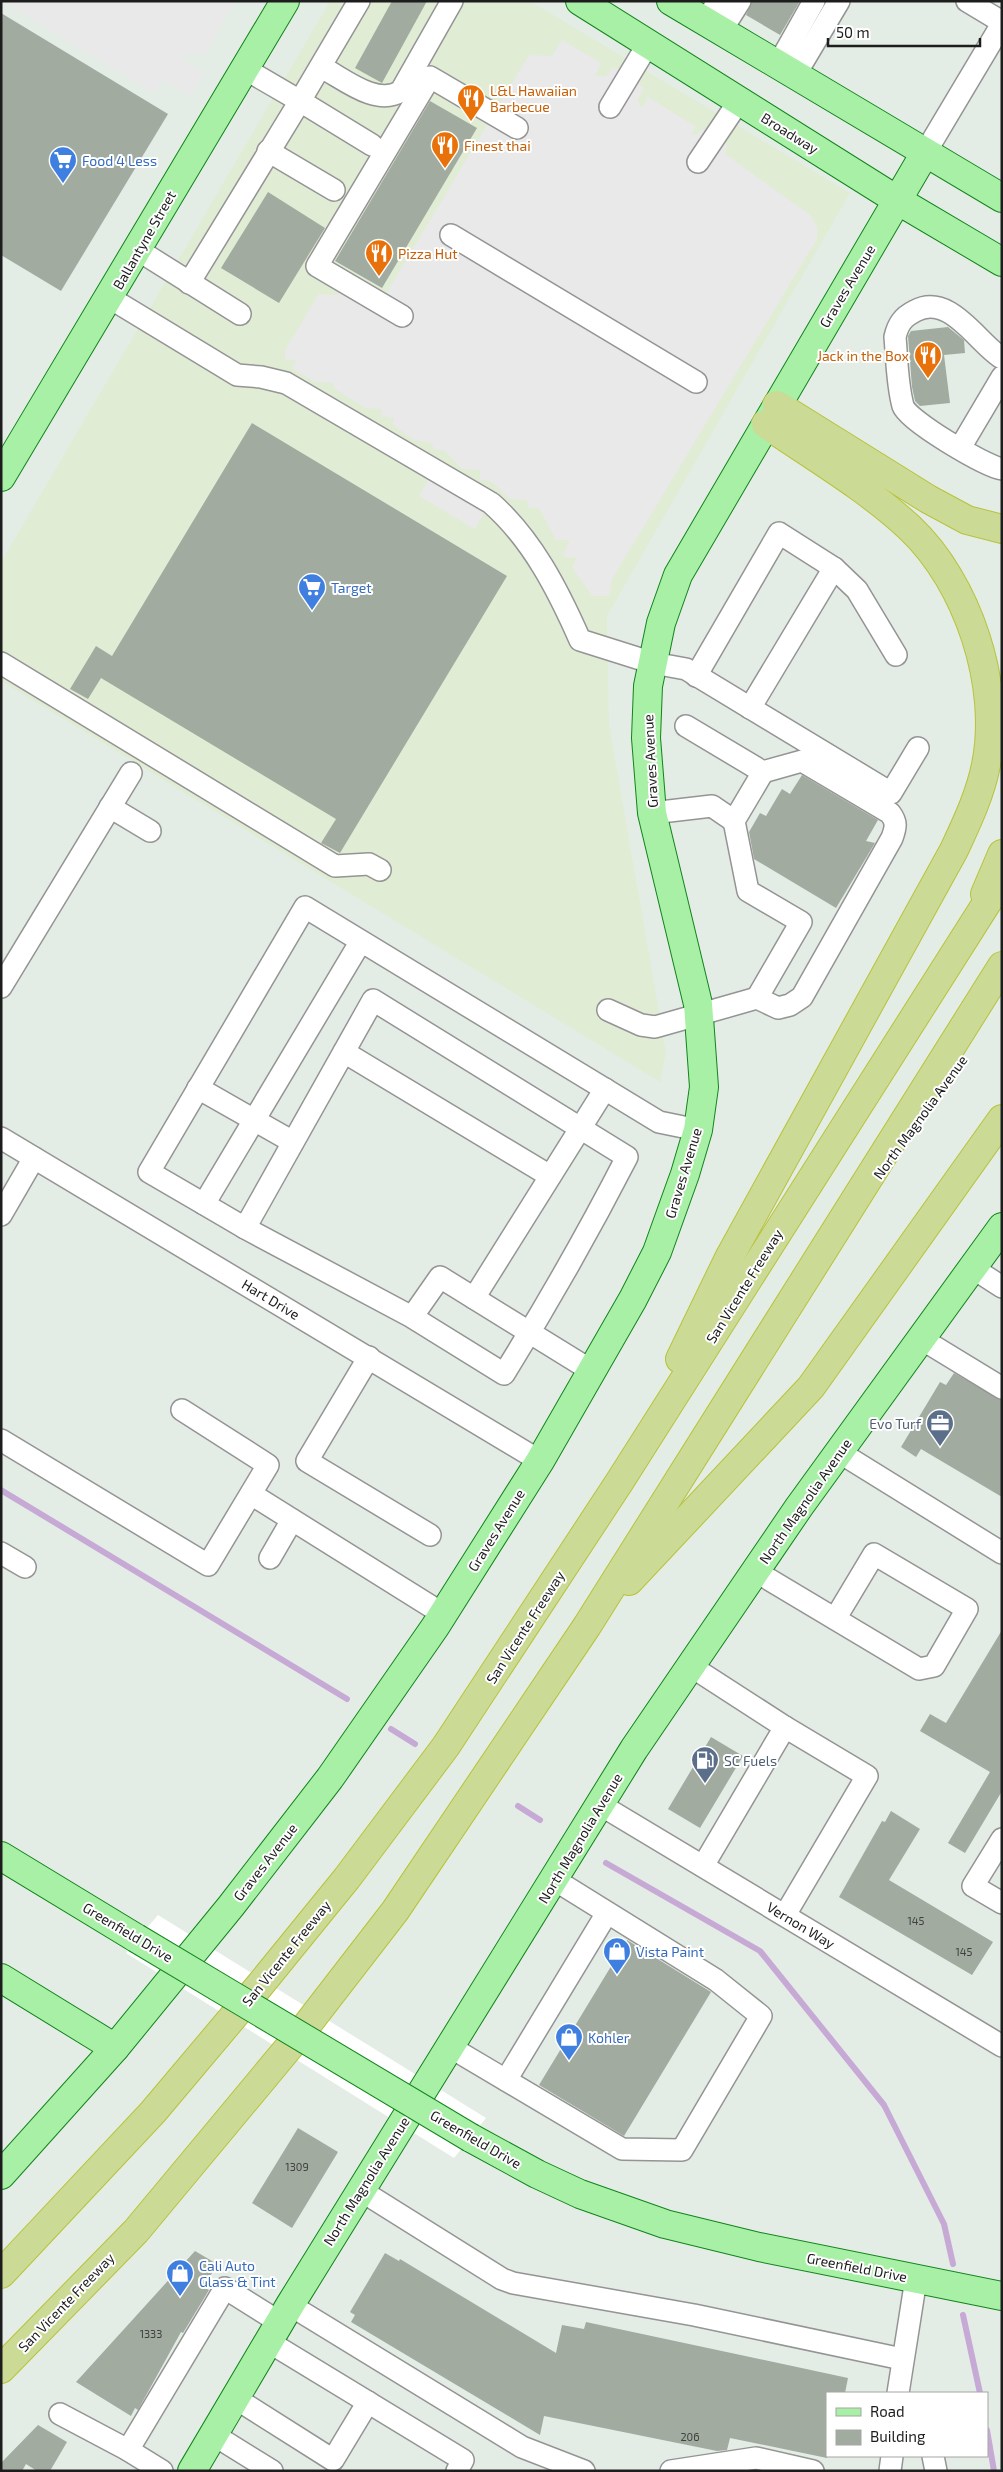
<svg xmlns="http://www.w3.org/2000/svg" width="1003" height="2472" font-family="'Exo 2',sans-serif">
  <rect width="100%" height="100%" fill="#e4ede5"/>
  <!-- commercial -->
  <polygon fill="#e1ecd5" points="330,1 530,1 850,193 607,616 609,724 666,1052 660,1082 1,681 1,562"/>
  <!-- parking -->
  <g fill="#e9e9e9">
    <polygon points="2,1 236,1 204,55 184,54 183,60 204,73 191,96 164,80 155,94"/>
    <polygon points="562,40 601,63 595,76 606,76 614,67 644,88 637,101 642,108 648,97 696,127 691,134 695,135 703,130 727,145 725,154 810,215 817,227 817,239 612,579 609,596 592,596 572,567 577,557 568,558 563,555 570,540 556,540 539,508 529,508 527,500 510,499 492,482 480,479 480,470 462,469 445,451 434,449 431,443 414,440 392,424 394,418 381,416 382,409 365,408 335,389 333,383 315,382 292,368 297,360 285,360 285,350 319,294 338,295 349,276 384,297 529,55 552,56"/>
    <polygon points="428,480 484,513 475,529 419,496"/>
  </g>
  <!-- pier -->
  <polygon fill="#fff" points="158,1915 486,2118 454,2158 126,1953"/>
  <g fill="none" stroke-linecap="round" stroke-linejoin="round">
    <!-- stream -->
    <g stroke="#c6aad5" stroke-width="6">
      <polyline points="1,1490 347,1699"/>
      <polyline points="391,1729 415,1744"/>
      <polyline points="518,1806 540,1820"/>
      <polyline points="606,1863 760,1951 884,2105 944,2224 953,2264"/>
      <polyline points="963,2315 980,2393"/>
      <polyline points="987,2430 994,2471"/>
    </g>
  </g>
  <!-- building -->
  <g fill="#a2aba0">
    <polygon points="392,1 427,1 382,83 355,68"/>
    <polygon points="752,1 800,1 780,35 746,15"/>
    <polygon points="1,13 168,114 61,291 1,255"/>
    <polygon points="430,101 477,128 382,288 335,261"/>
    <polygon points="268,192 325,228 279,303 221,268"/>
    <polygon points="948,327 964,340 965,353 944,355 950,403 920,406 915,401 912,387 908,336 911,331"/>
    <polygon points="252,423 507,576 340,853 321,843 336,819 101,678 88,699 70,689 96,646 112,656"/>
    <polygon points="802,775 878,820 866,841 875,843 836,908 754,859 749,832 760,813 766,816 782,789 790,794"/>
    <polygon points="954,1373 1002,1400 1002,1497 921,1449 916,1457 901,1447 940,1382 946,1385"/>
    <polygon points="1002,1630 1002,1791 965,1853 948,1843 990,1772 920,1731 930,1714 946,1723"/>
    <polygon points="711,1737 743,1756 700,1828 668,1809"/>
    <polygon points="891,1811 920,1829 889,1880 993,1942 972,1975 839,1897 882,1821 885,1822"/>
    <polygon points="627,1940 711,1992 624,2136 539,2085"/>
    <polygon points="298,2128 338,2152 292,2228 252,2203"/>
    <polygon points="195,2251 217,2264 204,2287 209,2290 183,2333 181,2332 138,2410 135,2408 131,2416 76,2382"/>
    <polygon points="385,2253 399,2261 400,2259 556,2353 562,2325 584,2329 586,2322 848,2378 845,2393 827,2393 827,2458 730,2438 727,2450 717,2451 544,2416 540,2435 351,2322 355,2315 350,2312"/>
    <polygon points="38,2425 67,2442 50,2471 37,2471 26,2464 22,2471 1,2471 1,2463"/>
  </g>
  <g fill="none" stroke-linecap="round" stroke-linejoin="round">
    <!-- minor casing -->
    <g stroke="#949494" stroke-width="24">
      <g id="minor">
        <polyline points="967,1 1002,22"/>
        <polyline points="706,22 718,1"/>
        <polyline points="721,31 740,1"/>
        <polyline points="778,65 814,1"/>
        <path d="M321,67C343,78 376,107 401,91L452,1"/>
        <polyline points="245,69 300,101 359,1"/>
        <polyline points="795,75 839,1"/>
        <polyline points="610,107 648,44"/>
        <polyline points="268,151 334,190"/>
        <polyline points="925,153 1002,24"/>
        <polyline points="698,162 739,101"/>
        <polyline points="451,235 696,382"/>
        <polyline points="138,250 240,314"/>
        <polyline points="189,283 300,101 372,145"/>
        <path d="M110,298L237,375L261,377L286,383L491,503C532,539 558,590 580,640L653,663L686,669L891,793L918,748"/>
        <polyline points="402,316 317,266 430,77 517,128"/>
        <path d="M1002,358C978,344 950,292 915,311C903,317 898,324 895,337C897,359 897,384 903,406C908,421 985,466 1002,469"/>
        <polyline points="960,448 1002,377"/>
        <polyline points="1,663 335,866 369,864 380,870"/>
        <polyline points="696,676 779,533 834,568"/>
        <polyline points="750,708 834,568 857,590 896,655"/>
        <polyline points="110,807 150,831"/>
        <polyline points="652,813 712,806 734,821"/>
        <polyline points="361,941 204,1204 149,1172 305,907 659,1122 698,1130"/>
        <polyline points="1,987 131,773"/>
        <polyline points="757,998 801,922 748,891 734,821 763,772"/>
        <path d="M608,1010L641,1025L655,1027L757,998L778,1008L790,1005L802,997L892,838C896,827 897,822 890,813L802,761L763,772L686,726"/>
        <polyline points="344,1052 550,1176"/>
        <polyline points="198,1088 293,1142"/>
        <polyline points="1,1138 540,1461"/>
        <polyline points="204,1204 245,1228"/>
        <polyline points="1,1215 34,1158"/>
        <polyline points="971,1267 1002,1287"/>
        <polyline points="474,1298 605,1089"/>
        <path d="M412,1317L245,1228L373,1000L627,1157C589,1231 548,1303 504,1374L412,1317L440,1277L592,1371"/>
        <polyline points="920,1338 1002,1388"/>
        <polyline points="369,1357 307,1461 430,1535"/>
        <polyline points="1,1440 208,1565 268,1465 182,1410"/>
        <polyline points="839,1452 1002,1553"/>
        <polyline points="251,1494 443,1614"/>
        <polyline points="1,1553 25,1567"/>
        <polyline points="270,1558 292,1520"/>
        <polyline points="755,1571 919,1669 934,1666 967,1609 874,1554 835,1619"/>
        <polyline points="689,1665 785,1727 867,1776 785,1915"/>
        <polyline points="599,1804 1002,2046"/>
        <polyline points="1002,1839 973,1886 1002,1903"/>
        <polyline points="703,1866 785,1727"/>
        <polyline points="450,2047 622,2149 682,2150 761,2016 716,1980 555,1880"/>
        <polyline points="506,2080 607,1913"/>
        <polyline points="360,2190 502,2279 513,2283 694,2315 902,2359"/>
        <polyline points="290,2305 522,2447 584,2471"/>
        <polyline points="269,2342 463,2460 457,2471"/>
        <polyline points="898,2393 916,2279"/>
        <polyline points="235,2398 333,2460 368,2402"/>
        <polyline points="60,2414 128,2450"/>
        <polyline points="214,2435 272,2471"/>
        <polyline points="933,2456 936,2471"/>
        <polyline points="162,2471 128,2450 225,2288 279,2322"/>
        <polyline points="671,2471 756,2458 813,2471"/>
        <polyline points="890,2471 892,2456"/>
      </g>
    </g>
    <!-- major casing -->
    <g stroke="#12841c" stroke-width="30">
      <g id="major">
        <polyline points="580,1 897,200 1002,262"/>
        <polyline points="671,1 1002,198"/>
        <polyline points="1,477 285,1"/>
        <polyline points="1,1856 136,1938"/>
        <polyline points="1,1978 115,2048"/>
        <polyline points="471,2138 537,2174 580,2194 665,2224 759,2247 1002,2296"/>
        <polyline points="1,2175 115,2048 231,1906 330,1778 435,1627 540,1461 633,1299 657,1252 685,1174 698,1130 704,1087 698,1004 652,813 646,738 648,686 661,623 678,575 925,153"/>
        <polyline points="192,2471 290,2305 634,1749 799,1507 1002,1227"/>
      </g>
    </g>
    <!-- highway casing -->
    <g stroke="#b8c23a" stroke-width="30">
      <g id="highway">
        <polyline points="777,405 928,499 967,520 1002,529"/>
        <polyline points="985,894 1002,854"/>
        <path d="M680,1359L729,1258L954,850C967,822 980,795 986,765C1002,686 968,583 910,528C867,488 814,457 766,424"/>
        <polyline points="629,1581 811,1387 1002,1119"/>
        <polyline points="1,2274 153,2112 260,1985 347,1878 446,1746 620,1481 1002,879"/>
        <polyline points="1,2369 136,2231 300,2034 395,1911 587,1626 1002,966"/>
      </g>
    </g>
    <!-- minor -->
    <use href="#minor" stroke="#fff" stroke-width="21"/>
    <!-- major -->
    <use href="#major" stroke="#a7f0a6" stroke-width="28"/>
    <!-- highway -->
    <use href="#highway" stroke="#cbdb95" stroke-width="28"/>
    <!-- major-bridge casing -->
    <g stroke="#12841c" stroke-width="30" stroke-linecap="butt">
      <polyline id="major-bridge" points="136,1938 471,2138"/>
    </g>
    <!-- major-bridge -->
    <use href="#major-bridge" stroke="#a7f0a6" stroke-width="28"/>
  </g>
  <!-- icons -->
  <defs>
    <g id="restaurant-pin" transform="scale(1.4375)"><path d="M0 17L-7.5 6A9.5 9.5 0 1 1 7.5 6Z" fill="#e8710a" stroke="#fff"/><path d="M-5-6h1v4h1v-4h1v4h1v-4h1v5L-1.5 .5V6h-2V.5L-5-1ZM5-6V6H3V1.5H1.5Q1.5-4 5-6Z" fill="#fff"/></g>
    <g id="supermarket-pin" transform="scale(1.4375)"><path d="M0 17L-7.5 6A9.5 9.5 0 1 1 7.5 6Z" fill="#3f7fe0" stroke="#fff"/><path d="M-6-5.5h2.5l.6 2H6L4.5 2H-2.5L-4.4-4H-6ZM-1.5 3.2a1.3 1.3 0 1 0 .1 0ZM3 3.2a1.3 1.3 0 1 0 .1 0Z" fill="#fff"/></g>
    <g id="office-pin" transform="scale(1.4375)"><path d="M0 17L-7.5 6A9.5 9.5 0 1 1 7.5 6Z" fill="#5c6f8a" stroke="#fff"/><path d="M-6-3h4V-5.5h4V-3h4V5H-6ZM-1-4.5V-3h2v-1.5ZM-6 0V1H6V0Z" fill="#fff"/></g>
    <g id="fuel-pin" transform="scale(1.4375)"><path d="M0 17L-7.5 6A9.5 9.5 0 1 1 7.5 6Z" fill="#5c6f8a" stroke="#fff"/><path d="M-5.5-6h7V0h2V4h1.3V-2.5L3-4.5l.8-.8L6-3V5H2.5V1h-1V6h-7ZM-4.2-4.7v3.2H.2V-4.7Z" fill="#fff"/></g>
    <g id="shop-pin" transform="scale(1.4375)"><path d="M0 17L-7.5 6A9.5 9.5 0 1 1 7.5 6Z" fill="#3f7fe0" stroke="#fff"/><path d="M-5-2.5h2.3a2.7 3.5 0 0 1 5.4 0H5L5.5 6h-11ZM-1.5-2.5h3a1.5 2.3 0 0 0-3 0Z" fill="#fff"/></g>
  </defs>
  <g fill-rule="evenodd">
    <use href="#restaurant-pin" x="471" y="98"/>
    <use href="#restaurant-pin" x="445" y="145"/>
    <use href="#supermarket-pin" x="63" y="160"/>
    <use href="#restaurant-pin" x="379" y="253"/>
    <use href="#restaurant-pin" x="928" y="355"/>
    <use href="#supermarket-pin" x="312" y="587"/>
    <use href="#office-pin" x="940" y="1423"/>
    <use href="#fuel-pin" x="705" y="1760"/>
    <use href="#shop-pin" x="617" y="1951"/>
    <use href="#shop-pin" x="569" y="2037"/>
    <use href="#shop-pin" x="180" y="2273"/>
  </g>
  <g text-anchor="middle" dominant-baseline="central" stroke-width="4" stroke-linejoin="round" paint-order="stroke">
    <!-- number labels -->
    <g font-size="11" fill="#3e403e">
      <text x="916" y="1920">145</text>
      <text x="964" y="1951">145</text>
      <text x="297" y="2166">1309</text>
      <text x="151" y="2333">1333</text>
      <text x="690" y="2436">206</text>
    </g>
    <!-- food labels -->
    <g font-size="14" fill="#c56008" stroke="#fff" text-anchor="start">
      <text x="490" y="90">L&amp;L Hawaiian<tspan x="490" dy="16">Barbecue</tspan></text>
      <text x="464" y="145">Finest thai</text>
      <text x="398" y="253">Pizza Hut</text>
      <text x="909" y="355" text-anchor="end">Jack in the Box</text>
    </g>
    <!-- street labels -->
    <g font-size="14" fill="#1d1d1d" stroke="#fff">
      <text transform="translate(790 133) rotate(32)">Broadway</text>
      <text transform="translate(144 240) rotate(-60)">Ballantyne Street</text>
      <text transform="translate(847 286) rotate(-59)">Graves Avenue</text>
      <text transform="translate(650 761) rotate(-93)">Graves Avenue</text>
      <text transform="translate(920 1117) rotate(-54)">North Magnolia Avenue</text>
      <text transform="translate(683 1173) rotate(-73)">Graves Avenue</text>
      <text transform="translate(744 1286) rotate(-58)">San Vicente Freeway</text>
      <text transform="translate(271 1299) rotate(31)">Hart Drive</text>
      <text transform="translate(805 1501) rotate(-55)">North Magnolia Avenue</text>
      <text transform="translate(496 1530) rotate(-58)">Graves Avenue</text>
      <text transform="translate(525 1627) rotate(-57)">San Vicente Freeway</text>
      <text transform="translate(580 1838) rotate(-59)">North Magnolia Avenue</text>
      <text transform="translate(265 1862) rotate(-52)">Graves Avenue</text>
      <text transform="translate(801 1925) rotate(31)">Vernon Way</text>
      <text transform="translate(128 1932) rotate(31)">Greenfield Drive</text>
      <text transform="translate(286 1953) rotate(-51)">San Vicente Freeway</text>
      <text transform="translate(476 2139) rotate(30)">Greenfield Drive</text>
      <text transform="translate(366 2181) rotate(-58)">North Magnolia Avenue</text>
      <text transform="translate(857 2267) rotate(11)">Greenfield Drive</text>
      <text transform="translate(66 2302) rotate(-46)">San Vicente Freeway</text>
    </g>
    <!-- shop labels -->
    <g font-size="14" fill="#366cbe" stroke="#fff" text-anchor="start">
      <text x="82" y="160">Food 4 Less</text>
      <text x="331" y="587">Target</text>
      <text x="636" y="1951">Vista Paint</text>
      <text x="588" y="2037">Kohler</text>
      <text x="199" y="2265">Cali Auto<tspan x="199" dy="16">Glass &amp; Tint</tspan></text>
    </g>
    <!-- service labels -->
    <g font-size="14" fill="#4e5e75" stroke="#fff" text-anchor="end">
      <text x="921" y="1423">Evo Turf</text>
      <text x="724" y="1760" text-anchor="start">SC Fuels</text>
    </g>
  </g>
  <!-- border -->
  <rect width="1003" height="2472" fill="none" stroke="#1d1d1d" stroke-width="5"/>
  <!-- legend -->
  <rect x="826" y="2392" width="162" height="65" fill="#ffffff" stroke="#a5a5a5"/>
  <rect x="836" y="2408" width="25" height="8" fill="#a7f0a6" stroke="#a5a5a5"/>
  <text x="870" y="2417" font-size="15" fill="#1d1d1d">Road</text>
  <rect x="836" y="2430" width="25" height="15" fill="#a2aba0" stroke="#a5a5a5"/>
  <text x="870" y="2442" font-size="15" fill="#1d1d1d">Building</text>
  <!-- scale -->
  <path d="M828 38v8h152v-8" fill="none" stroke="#1d1d1d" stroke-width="2.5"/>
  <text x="836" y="38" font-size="15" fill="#1d1d1d" stroke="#ffffff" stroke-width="4" paint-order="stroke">50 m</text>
</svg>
